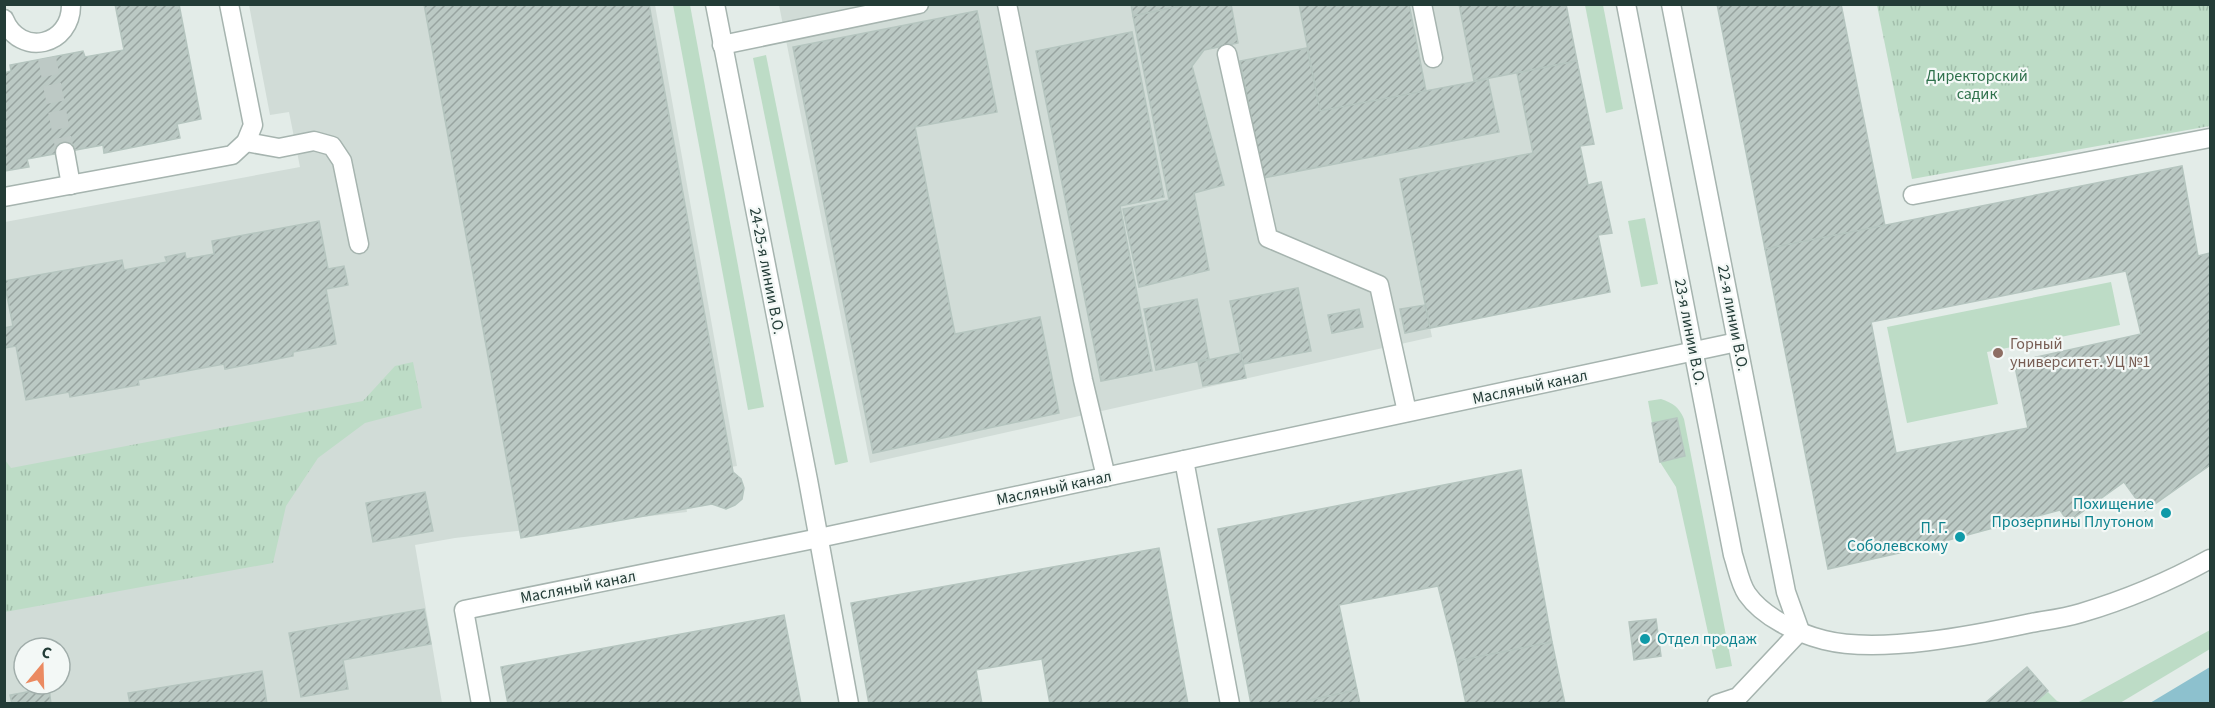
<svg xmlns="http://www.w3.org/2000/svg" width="2215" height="708" font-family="'Source Sans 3',sans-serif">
  <defs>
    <pattern id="park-tufts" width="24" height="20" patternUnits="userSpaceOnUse" patternTransform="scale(1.5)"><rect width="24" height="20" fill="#bddcc6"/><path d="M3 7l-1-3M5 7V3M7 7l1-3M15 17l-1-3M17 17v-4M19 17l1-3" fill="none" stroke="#a2beab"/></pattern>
    <pattern id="building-hatch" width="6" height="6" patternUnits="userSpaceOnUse" patternTransform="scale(1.5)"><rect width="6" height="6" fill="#bbc9c4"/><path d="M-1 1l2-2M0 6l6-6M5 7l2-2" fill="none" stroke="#98a4a0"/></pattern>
  </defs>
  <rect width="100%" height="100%" fill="#e3ece8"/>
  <!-- built -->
  <g fill="#d1dcd7" fill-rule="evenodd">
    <path d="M249,5H655L737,466L681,475L687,512L455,538L415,545L442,703L5,704V222L300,167L289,112L270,115ZM24,648H60V684H24Z"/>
    <polygon points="779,5 1566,5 1577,61 1517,73 1533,153 1400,180 1432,337 870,463"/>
  </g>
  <!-- grass -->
  <g fill="#bddcc6">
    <polygon points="673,5 690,5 764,407 748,410"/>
    <polygon points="1585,5 1603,5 1623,109 1606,113"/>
    <polygon points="766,55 848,462 835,465 753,58"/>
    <polygon points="1645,218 1658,284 1641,287 1628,221"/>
    <polygon points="2111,282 2120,325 1987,352 1998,404 1907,423 1887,327"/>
    <path d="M1661,399C1673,403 1679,407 1684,419L1732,666L1716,669L1676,487L1660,462L1685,456L1677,418L1652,423L1648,401Z"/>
    <polygon points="2210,630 2210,649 2120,703 2077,703"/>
    <polygon points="2048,692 2057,701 2064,703 2034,703"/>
  </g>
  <!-- park -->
  <g fill="url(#park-tufts)">
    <polygon points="1877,5 2210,5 2210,126 1912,179"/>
    <polygon points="413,362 422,408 365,423 318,458 286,506 273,563 5,612 5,460 11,468 363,401 395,366"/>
  </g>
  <!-- water -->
  <polygon fill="#8dc1ce" points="2210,667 2210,703 2150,703"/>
  <!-- building -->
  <g fill="url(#building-hatch)" stroke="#b5c5bf" stroke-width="1.5" fill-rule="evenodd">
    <polygon points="115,4 179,4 201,119 177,124 180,138 104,153 103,145 27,159 29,167 4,171 4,73 11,71 10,65 83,51 85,57 124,50"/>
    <polygon points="424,4 649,4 733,472 741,479 744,488 742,499 735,505 726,509 712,504 521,538"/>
    <polygon points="1131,4 1190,4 1133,16"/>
    <polygon points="1190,4 1231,4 1238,43 1204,50 1192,66 1224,185 1194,193 1209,270 1139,287 1123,209 1169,200 1133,16"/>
    <polygon points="1299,4 1409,4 1426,91 1320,111"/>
    <polygon points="1459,4 1566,4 1577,61 1474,81"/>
    <polygon points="1717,4 1841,4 1885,226 1765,249"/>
    <polygon points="977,11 997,112 915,127 955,334 1040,317 1059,413 873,453 793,47"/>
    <polygon points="1132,32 1164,197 1120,206 1152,371 1101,381 1036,51"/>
    <polygon points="1307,48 1320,111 1488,79 1499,132 1263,178 1240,61"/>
    <polygon points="1577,61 1594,144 1580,146 1588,185 1601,182 1612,233 1598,235 1610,292 1430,328 1400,179 1533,153 1517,73"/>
    <path d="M2182,166L2198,256L2210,253V465L2145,511L2124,482L2068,522L2060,510L1908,551L1828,569L1765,249ZM2126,271L2141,334L2014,362L2028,428L1896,453L1871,322Z"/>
    <polygon points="319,221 328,269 344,266 348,285 326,289 336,344 293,352 293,356 225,369 224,364 138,380 139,385 70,397 69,392 26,400 16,346 4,348 4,328 13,326 4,281 122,260 124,270 167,262 165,257 185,253 186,259 214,254 212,241"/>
    <polygon points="1298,288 1311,351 1243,364 1230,301"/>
    <polygon points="1197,299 1209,359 1156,370 1144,309"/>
    <polygon points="1425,305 1430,328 1405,333 1400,309"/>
    <polygon points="1359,309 1363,327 1332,333 1328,315"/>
    <polygon points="1241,353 1246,378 1203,386 1198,362"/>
    <polygon points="1677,418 1685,456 1660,462 1652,423"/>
    <polygon points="1521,470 1552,642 1457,661 1438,586 1339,605 1357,690 1292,704 1251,704 1218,529"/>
    <polygon points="425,492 433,531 373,542 366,503"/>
    <polygon points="1159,548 1188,704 1050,704 1042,659 976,670 982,704 869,704 851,603"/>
    <polygon points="424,609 431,644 343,660 348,689 301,697 289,633"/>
    <polygon points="784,615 801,704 508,704 501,667"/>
    <polygon points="1656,619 1661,656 1634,660 1629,622"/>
    <polygon points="1552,642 1565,704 1466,704 1457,661"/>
    <polygon points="2027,667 2048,691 2033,704 1984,704"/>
    <polygon points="262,671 267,704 130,704 128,693"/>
    <polygon points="49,688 51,704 12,704 10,695"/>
    <polygon points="1357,690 1360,704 1292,704"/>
  </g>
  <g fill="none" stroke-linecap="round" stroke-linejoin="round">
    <!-- minor-tunnel -->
    <polyline stroke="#bdc9c5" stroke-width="18" stroke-dasharray="18 9" stroke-linecap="butt" points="47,58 65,152"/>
    <!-- minor casing -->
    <g stroke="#a6b4af" stroke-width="21">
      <g id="minor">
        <polyline points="715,4 808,480 849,704"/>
        <polyline points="1007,4 1083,380 1106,477"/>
        <polyline points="1422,4 1433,58"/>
        <path d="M1626,4L1733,555C1737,567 1740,584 1747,594C1763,617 1797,633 1824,640C1879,654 1975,635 2031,623C2048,620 2065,618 2081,613C2125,600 2170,581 2210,559"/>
        <polyline points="1671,4 1786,592 1800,631"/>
        <path d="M4,19C20,58 72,46 71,4"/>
        <polyline points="722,45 919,4"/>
        <polyline points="1227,54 1268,238 1379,285 1407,412"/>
        <polyline points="246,142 279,148 314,141 332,146 342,161 359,244"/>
        <polyline points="65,152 71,185"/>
        <polyline points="1913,195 2210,138"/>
        <polyline points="4,197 232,155 246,142 253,125 229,4"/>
        <polyline points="1184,460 1230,704"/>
        <polyline points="481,704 464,610 819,538 1737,342"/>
        <polyline points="1717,704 1738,697 1800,631"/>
      </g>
    </g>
    <!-- minor -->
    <use href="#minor" stroke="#fff" stroke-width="18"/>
  </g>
  <!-- markers -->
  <circle fill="#8d6e63" stroke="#f3f8f6" stroke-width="2" cx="1998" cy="353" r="6"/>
  <g fill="#0f9aa8" stroke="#f3f8f6" stroke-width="2">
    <circle cx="2166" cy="513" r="6"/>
    <circle cx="1960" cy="537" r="6"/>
    <circle cx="1645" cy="639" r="6"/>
  </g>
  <g text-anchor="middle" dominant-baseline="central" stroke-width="4.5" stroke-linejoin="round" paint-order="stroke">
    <!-- park labels -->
    <g font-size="16" fill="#2f714c" stroke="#f3f8f6">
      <text x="1977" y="76">Директорский<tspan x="1977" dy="18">садик</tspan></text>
    </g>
    <!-- street labels -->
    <g font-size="16" fill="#233c37" stroke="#f3f8f6">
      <text transform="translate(767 271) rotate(79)">24-25-я линии В.О.</text>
      <text transform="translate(1733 318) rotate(79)">22-я линии В.О.</text>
      <text transform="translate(1690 332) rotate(79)">23-я линии В.О.</text>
      <text transform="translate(1530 387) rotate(-12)">Масляный канал</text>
      <text transform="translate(1054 488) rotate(-12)">Масляный канал</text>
      <text transform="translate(578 587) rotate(-11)">Масляный канал</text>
    </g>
    <!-- education labels -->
    <g font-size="16" fill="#785e54" stroke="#f3f8f6" text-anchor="start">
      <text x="2010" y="344">Горный<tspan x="2010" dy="18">университет. УЦ №1</tspan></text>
    </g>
    <!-- culture labels -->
    <g font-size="16" fill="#0d838f" stroke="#f3f8f6" text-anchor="end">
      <text x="2154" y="504">Похищение<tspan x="2154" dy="18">Прозерпины Плутоном</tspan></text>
      <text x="1948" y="528">П. Г.<tspan x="1948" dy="18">Соболевскому</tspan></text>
      <text x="1657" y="639" text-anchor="start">Отдел продаж</text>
    </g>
  </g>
  <!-- border -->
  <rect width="2215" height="708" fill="none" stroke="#233c37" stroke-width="12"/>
  <!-- north arrow -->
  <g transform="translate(42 666) rotate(19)"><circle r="28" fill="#f3f8f6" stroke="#a0adaa" stroke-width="1.5"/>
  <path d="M0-4.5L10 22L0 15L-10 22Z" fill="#eb8a61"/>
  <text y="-9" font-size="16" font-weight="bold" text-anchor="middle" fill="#233c37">С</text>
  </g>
</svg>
